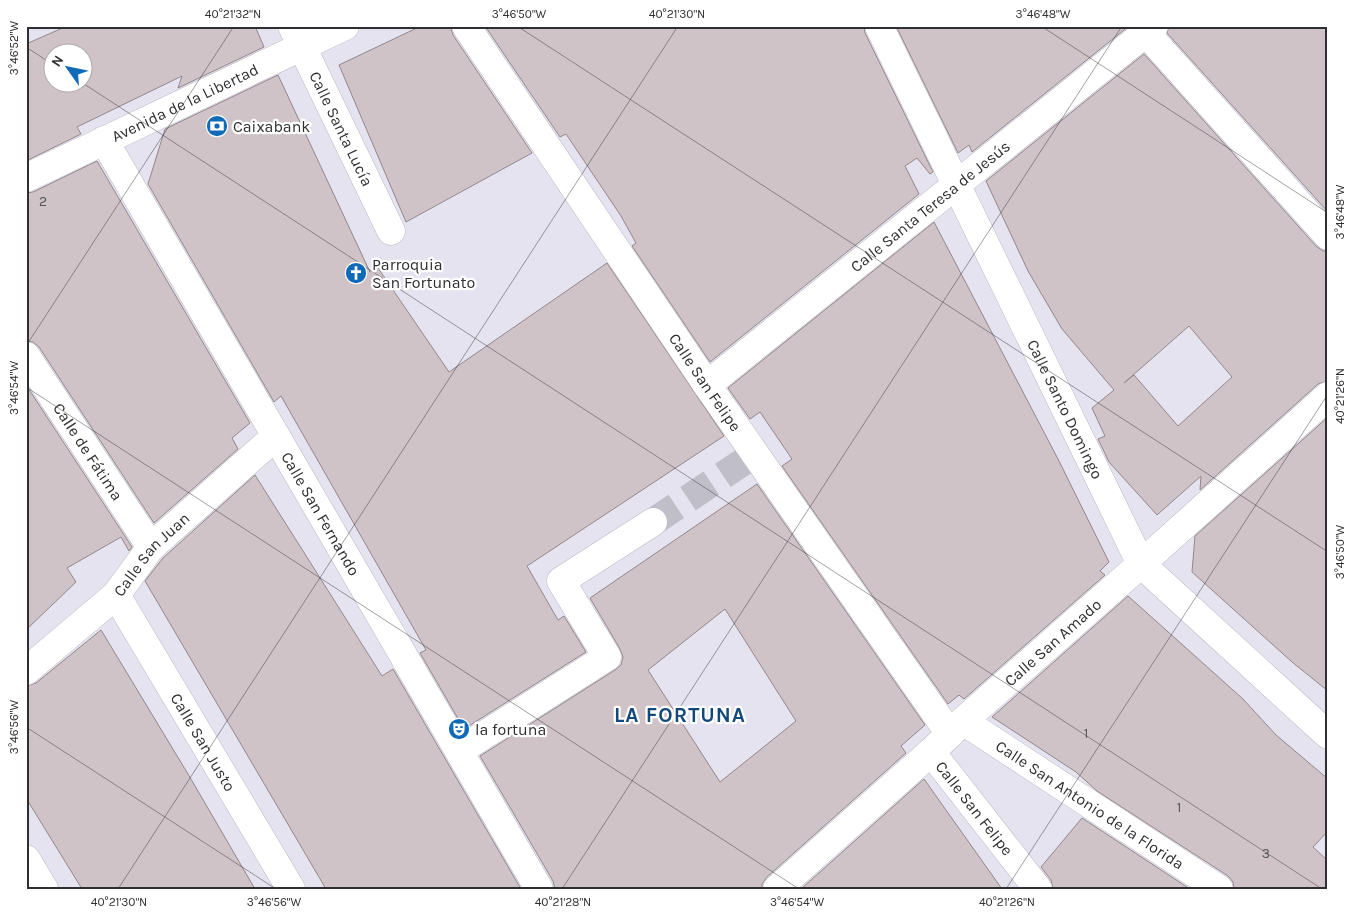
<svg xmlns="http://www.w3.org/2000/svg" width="1354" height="915" font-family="Karla,sans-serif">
  <rect width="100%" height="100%" fill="#e4e3ef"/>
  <!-- building -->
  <g fill="#d0c3c8" stroke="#92878b" fill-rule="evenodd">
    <path d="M67,26H255L264,47L178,88L182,76L77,127L81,134L26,161V44ZM52,52H82V82H52Z"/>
    <polygon points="421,26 450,26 453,35 532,153 406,222 339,65"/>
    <polygon points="485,26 864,26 865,33 933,172 930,174 917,158 905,166 919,194 710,362 632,246 636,243 621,216 566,134 560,137"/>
    <polygon points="896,26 1129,26 972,152 969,145 958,153"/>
    <polygon points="1169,26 1328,26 1328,212 1167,33"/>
    <path d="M1144,54L1316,246L1323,251H1328V381L1318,384L1200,490L1201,476L1157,515L1109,462L1098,439L1105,436L1092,408L1114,390L1062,329L1028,271L986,181ZM1189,326L1232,377L1178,426L1134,375L1124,383Z"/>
    <polygon points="278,75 370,272 378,268 449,372 607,263 724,436 527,566 558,620 564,616 586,652 464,729 420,653 426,650 281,396 274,402 148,184 165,129"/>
    <polygon points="97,161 250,423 232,438 238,449 154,523 39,347 33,342 26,341 26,193 33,192"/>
    <polygon points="934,222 1058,459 1109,562 1100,571 1105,575 964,699 959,695 948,704 782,466 792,459 760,412 750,419 728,388"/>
    <polygon points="26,385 132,547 129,551 121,537 67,568 76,582 26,630"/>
    <polygon points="1328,417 1328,691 1292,662 1192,572 1195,536"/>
    <polygon points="255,475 382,676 393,669 521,889 326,889 145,581 163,558"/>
    <path d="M757,484L925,725L901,746L906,753L767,877L762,884V889H555L553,881L480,756L615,670L621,665L623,657L620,649L590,598ZM725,609L796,721L720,782L648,670Z"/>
    <polygon points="1128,596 1243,699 1276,735 1328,779 1328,831 1313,847 1328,861 1328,889 1234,889 1233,882 1228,876 1097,791 1076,772 992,717"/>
    <polygon points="101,630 188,774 255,889 82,889 26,798 26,686 36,683"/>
    <polygon points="924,779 1002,889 801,889"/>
    <polygon points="1082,818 1190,889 1053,889 1051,880 1041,867"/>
  </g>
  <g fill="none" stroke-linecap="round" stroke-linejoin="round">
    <!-- street-tunnel -->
    <polyline stroke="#c0bfc9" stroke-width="28" stroke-dasharray="28 14" stroke-linecap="butt" points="653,522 755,454"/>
    <!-- street casing -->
    <g stroke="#bab9c3" stroke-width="29">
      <g id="street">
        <path id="s1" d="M292,26L391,231"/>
        <path id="s2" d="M466,26L707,385L950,734"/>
        <path id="s3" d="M879,26L1141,564L1328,735"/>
        <polyline points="1146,33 1328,236"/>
        <path id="s4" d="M104,140L539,889"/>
        <path id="s5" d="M26,178L345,26"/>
        <path id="s6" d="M26,356L151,547"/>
        <path id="s7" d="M707,385L1154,26"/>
        <path id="s8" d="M116,595L291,889"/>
        <path id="s9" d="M26,671L116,595L151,547L276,436"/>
        <path id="s10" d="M963,721L1219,889"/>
        <polyline points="459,751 607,657 561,581 653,522"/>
        <path id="s11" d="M931,752L1038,889"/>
        <polyline points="26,859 44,889"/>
        <path id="s12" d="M777,889L931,752L963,721L1141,564L1328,396"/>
      </g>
    </g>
    <!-- street -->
    <use href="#street" stroke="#fff" stroke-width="28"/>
  </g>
  <!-- ticks -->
  <path fill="none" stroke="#2f2f33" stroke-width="1" stroke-opacity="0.45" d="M517,26L1328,552M1041,26L1328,213M26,47L52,64M81,82L1322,889M26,346L234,26M26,387L799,889M26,727L276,889M118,889L678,26M562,889L1122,26M1006,889L1328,394"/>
  <!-- icons -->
  <defs>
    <g id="bank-disc" transform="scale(1.125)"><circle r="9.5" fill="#0f6bb8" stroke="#fff"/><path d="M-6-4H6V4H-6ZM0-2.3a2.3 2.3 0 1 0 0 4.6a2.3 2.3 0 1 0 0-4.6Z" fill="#fff"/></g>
    <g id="church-disc" transform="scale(1.125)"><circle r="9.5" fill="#0f6bb8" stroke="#fff"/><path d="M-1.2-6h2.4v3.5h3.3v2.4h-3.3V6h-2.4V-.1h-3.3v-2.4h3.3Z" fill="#fff"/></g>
    <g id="theatre-disc" transform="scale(1.125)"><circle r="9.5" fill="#0f6bb8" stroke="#fff"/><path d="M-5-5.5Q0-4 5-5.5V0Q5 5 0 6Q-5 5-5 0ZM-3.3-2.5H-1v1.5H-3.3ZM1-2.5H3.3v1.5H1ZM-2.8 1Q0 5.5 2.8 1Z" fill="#fff"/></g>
  </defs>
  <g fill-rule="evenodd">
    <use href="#bank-disc" x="217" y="126"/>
    <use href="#church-disc" x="356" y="273"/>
    <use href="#theatre-disc" x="459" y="729"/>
  </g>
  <g text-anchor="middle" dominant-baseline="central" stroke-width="4.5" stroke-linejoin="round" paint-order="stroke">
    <!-- number labels -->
    <g font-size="14" fill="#575458">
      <text x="43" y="201">2</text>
      <text x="1086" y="733">1</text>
      <text x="1179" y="807">1</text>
      <text x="1266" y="853">3</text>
    </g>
    <!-- street labels -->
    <g font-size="16" fill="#2f2f33" stroke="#fff">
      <text stroke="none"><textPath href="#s5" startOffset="176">Avenida de la Libertad</textPath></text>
      <text stroke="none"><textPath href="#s1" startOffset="114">Calle Santa Lucía</textPath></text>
      <text stroke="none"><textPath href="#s7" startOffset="286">Calle Santa Teresa de Jesús</textPath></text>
      <text stroke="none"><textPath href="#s2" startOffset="429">Calle San Felipe</textPath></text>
      <text stroke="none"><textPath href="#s3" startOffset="426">Calle Santo Domingo</textPath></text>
      <text stroke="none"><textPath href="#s6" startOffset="114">Calle de Fátima</textPath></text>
      <text stroke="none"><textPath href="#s4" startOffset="432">Calle San Fernando</textPath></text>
      <text stroke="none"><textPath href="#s9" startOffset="172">Calle San Juan</textPath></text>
      <text stroke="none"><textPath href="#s12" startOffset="370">Calle San Amado</textPath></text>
      <text stroke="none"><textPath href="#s8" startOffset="171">Calle San Justo</textPath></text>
      <text stroke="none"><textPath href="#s10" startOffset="152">Calle San Antonio de la Florida</textPath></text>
      <text stroke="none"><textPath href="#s11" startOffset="71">Calle San Felipe</textPath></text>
    </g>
    <!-- poi labels -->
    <g font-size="16" fill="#2f2f33" stroke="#fff" text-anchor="start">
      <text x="233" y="126">Caixabank</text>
      <text x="372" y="264">Parroquia<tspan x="372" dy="18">San Fortunato</tspan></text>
      <text x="475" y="729">la fortuna</text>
    </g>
    <!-- district labels -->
    <g font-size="21" font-weight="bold" letter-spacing="1" fill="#13497b" stroke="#fff">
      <text x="680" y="715">LA FORTUNA</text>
    </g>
  </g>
  <!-- border -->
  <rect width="1354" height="915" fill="none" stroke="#ffffff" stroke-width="55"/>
  <!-- north arrow -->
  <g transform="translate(68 68) rotate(303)"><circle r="24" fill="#ffffff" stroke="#acacad"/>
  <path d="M0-4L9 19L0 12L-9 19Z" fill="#0f6bb8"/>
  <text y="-8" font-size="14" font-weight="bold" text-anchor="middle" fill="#2f2f33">N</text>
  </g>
  <rect x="28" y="28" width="1298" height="860" fill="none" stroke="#2f2f33" stroke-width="2"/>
  <g font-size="12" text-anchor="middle" fill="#2f2f33">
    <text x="233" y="18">40°21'32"N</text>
    <text x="519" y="18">3°46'50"W</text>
    <text x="677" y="18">40°21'30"N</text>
    <text x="1043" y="18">3°46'48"W</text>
    <text transform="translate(14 48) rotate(-90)" y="4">3°46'52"W</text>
    <text transform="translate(1340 212) rotate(-90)" y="4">3°46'48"W</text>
    <text transform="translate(14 388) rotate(-90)" y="4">3°46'54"W</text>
    <text transform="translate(1340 396) rotate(-90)" y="4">40°21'26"N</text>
    <text transform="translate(1340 552) rotate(-90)" y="4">3°46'50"W</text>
    <text transform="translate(14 727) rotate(-90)" y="4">3°46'56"W</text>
    <text x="119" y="906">40°21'30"N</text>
    <text x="274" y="906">3°46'56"W</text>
    <text x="563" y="906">40°21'28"N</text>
    <text x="797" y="906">3°46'54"W</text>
    <text x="1007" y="906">40°21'26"N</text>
  </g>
</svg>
